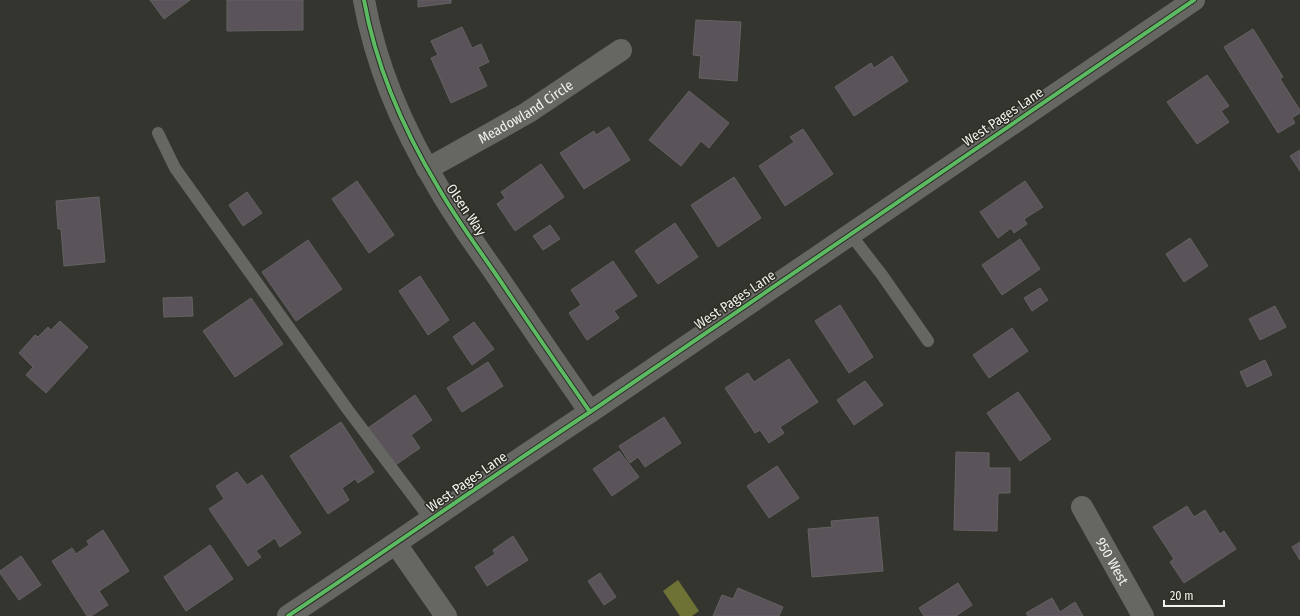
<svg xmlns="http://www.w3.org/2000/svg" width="1300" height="616" font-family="'Fira Sans Condensed',sans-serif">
  <rect width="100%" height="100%" fill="#353530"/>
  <!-- water -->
  <polygon fill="#6e7335" points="678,580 699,611 692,616 680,616 663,591"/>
  <!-- building -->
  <g fill="#5b535a" stroke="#636262">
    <polygon points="150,0 190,0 164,19"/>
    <polygon points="227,0 303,0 303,30 227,31"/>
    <polygon points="418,0 451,0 451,3 418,7"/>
    <polygon points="696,20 741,22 737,81 699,78 701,56 693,55"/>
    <polygon points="462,27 472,48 481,44 489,62 478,67 487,86 451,103 431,58 438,55 431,41"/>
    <polygon points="1253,29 1283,77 1280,79 1300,110 1300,113 1292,118 1295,123 1278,133 1224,47"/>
    <polygon points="892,56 908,81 854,116 835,87 871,63 874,68"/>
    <polygon points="1207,75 1229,106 1221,111 1229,122 1197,144 1167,102"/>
    <polygon points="689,91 729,123 709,148 701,141 681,166 649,140"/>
    <polygon points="609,127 630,160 584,189 560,153 594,131 596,135"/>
    <polygon points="803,129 833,174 785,206 759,166 794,142 790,137"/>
    <polygon points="1300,150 1300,171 1290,156"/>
    <polygon points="541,164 564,197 515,231 497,204 505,198 501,192"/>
    <polygon points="734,177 761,218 718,247 691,205"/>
    <polygon points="357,181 394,235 369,253 332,199"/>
    <polygon points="1025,181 1043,207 1024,219 1027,224 1014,233 1011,228 998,238 980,212"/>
    <polygon points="247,192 262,213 243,226 229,205"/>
    <polygon points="99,197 105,262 64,266 61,229 58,229 56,201"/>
    <polygon points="675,223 698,257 658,284 635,251"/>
    <polygon points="550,225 560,239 543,250 533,236"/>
    <polygon points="1190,238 1208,266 1184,282 1166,254"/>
    <polygon points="1020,239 1040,269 1002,295 982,265"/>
    <polygon points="308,240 342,289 296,321 262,272"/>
    <polygon points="613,261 637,296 614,311 619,318 587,340 569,313 581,305 571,290"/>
    <polygon points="420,276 449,320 428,335 399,291"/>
    <polygon points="1040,288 1048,300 1032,311 1024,298"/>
    <polygon points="192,297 193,316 164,317 163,298"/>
    <polygon points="251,298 283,344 235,377 203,331"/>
    <polygon points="840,305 873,357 849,373 815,321"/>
    <polygon points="1275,306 1286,327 1260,340 1249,319"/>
    <polygon points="60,321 88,347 46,393 26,375 33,367 19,353 35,335 38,337 48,327 51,330"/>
    <polygon points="474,322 494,349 472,365 453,337"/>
    <polygon points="1012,328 1028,351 989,378 973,355"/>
    <polygon points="789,359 818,402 780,427 784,433 769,443 760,430 755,433 725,388 748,373 754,382"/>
    <polygon points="1265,360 1272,375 1247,387 1240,372"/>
    <polygon points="488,362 503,386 462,412 447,388"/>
    <polygon points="865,381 883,405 854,425 837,400"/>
    <polygon points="1018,392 1051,439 1020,461 987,413"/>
    <polygon points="415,395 432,420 411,435 420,448 394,466 368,428"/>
    <polygon points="664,417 681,443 645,467 638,457 630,463 619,446"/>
    <polygon points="341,422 374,472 358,483 355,479 342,488 349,500 328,514 290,456"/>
    <polygon points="619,451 639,477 612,496 593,469"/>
    <polygon points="956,452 989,453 989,468 1010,468 1010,493 998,493 997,531 954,530"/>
    <polygon points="777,466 799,498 769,518 747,486"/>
    <polygon points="237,472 247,485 262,475 301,533 280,547 275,538 256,551 261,557 248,566 209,509 224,499 216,486"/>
    <polygon points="1187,506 1194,517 1205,510 1220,534 1224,531 1236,549 1184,583 1170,562 1174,559 1153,527"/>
    <polygon points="878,517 883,571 812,577 808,529 832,527 831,521"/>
    <polygon points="103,530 129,571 99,591 108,605 91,616 87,616 52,561 72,548 76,554 89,545 87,541"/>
    <polygon points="513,536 528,560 487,586 475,567 495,554 493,550"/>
    <polygon points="1300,542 1300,560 1292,547"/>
    <polygon points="210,545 233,579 186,611 164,577"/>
    <polygon points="21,556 41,585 19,600 0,573 0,571"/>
    <polygon points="600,573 616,597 604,605 588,581"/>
    <polygon points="958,583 972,605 956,616 924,616 919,608"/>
    <polygon points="738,588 783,607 779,616 713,616 722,595 733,599"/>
    <polygon points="1052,598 1060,612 1075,602 1083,616 1028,616 1026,613"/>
  </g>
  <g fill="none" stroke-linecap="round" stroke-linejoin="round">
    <!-- lane -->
    <g stroke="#666762" stroke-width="12">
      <polyline points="158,133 175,168 348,410 431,520"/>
      <polyline points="851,235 882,275 928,341"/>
    </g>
    <!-- street -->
    <g stroke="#666762" stroke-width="22">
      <path d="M364,0C376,67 403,129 438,187C455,217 475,244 495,273C526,319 558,366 590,412"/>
      <path id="s1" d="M427,169L527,113L621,50"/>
      <path id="s2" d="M1082,507L1143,616"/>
      <polyline points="396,544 446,616"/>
    </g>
    <!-- secondary -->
    <path stroke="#666762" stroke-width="22" d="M288,616C389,549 488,479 590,412L1194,0"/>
    <!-- cycleway casing -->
    <g stroke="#2c2d25" stroke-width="6">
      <g id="cycleway">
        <path d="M364,0C376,67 403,129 438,187C455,217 475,244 495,273C526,319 558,366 590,412"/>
        <path d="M288,616C389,549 488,479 590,412L1194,0"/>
      </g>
    </g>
    <!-- cycleway -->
    <use href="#cycleway" stroke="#5cba63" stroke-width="4"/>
  </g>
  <g text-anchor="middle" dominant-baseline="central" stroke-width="3" stroke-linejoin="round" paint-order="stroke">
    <!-- street labels -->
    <g font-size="14" fill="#f2f3ee" stroke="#2c2d25">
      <text stroke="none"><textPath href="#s1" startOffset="114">Meadowland Circle</textPath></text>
      <text transform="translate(1003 117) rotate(-34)">West Pages Lane</text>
      <text transform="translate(466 210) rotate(56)">Olsen Way</text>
      <text transform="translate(735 300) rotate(-34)">West Pages Lane</text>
      <text transform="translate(467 482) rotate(-35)">West Pages Lane</text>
      <text stroke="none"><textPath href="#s2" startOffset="62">950 West</textPath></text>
    </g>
  </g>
  <!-- scale -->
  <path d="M1164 600v6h60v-6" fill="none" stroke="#f2f3ee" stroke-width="2"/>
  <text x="1170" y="600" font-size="12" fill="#f2f3ee" stroke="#2c2d25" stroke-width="3" paint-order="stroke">20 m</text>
</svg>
